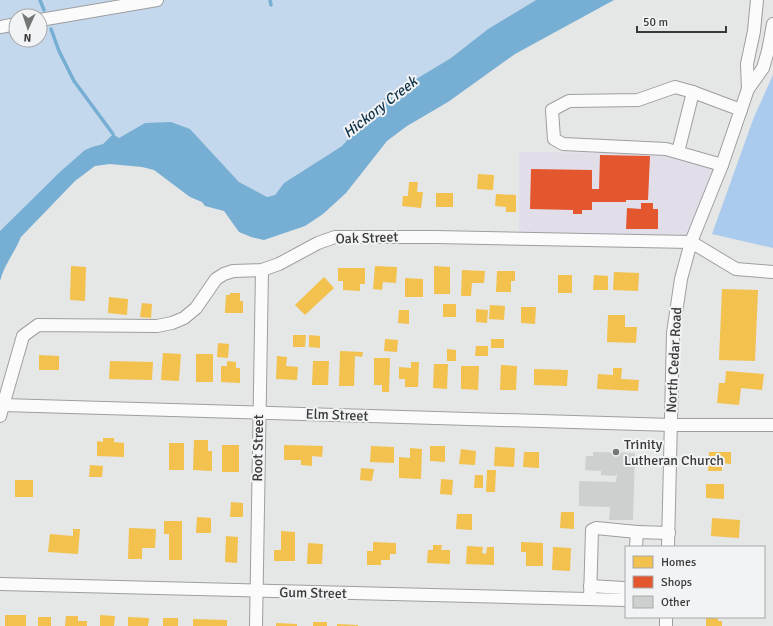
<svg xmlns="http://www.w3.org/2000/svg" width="773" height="626" font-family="Signika,sans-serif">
  <rect width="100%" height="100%" fill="#e5e6e6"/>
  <!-- commercial -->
  <polygon fill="#e1deea" points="519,152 678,154 720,165 690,241 519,237"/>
  <!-- green -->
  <path fill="#c3d7ed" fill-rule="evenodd" d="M0,0H536L488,29L451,58L383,99L342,146L284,183L275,195L267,197L239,182L190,129L146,123L119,138L113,134L103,144L92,147L0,231ZM16,16H40V40H16Z"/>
  <!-- forest -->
  <polygon fill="#aacbee" points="773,75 773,248 712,234 754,117"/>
  <!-- water -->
  <path fill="#77afd4" d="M536,0H614L515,54L448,102L407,126L387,141L346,193L323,214L305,226L264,240L251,237L239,232L224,211L205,206L202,202L190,197L154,170L142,167L110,164L95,166L75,181L21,237C15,252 4,265 0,281V231L61,171L85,150L92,147L103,144L113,134L119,138L145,123L171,122L190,129L239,182L267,197L275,195L284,183L342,146L383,99L451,58L488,29Z"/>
  <!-- homes -->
  <g fill="#f2c14e">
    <polygon points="478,174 494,175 493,190 477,189"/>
    <polygon points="409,182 418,182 417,192 423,192 421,208 402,206 403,196 408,196"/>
    <rect x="436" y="193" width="17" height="14"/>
    <polygon points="496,194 516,195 516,212 506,212 506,207 495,206"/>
    <polygon points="71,266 86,267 85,301 70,300"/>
    <polygon points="375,266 397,267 396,283 383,282 382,290 373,289"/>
    <polygon points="434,266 450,267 450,294 434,294"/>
    <polygon points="338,268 365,268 365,284 360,284 360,291 343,290 343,281 338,281"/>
    <polygon points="462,270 485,271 484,283 472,283 471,296 461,296"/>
    <polygon points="497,271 515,271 515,281 511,281 511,292 496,292"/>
    <polygon points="614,272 639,273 638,291 613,290"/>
    <rect x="558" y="275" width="14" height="18"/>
    <polygon points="594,275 608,276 608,290 593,290"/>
    <polygon points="324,277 334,288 305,315 295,305"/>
    <polygon points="405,278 423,279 423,297 405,297"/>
    <polygon points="722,289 758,290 755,361 719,360"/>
    <polygon points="230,293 240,293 240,301 243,301 243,313 225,313 226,295 230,295"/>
    <polygon points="109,297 128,299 127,315 108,313"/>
    <polygon points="142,303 152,304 151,318 140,317"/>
    <rect x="443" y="304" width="13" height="13"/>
    <polygon points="490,305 505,306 504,320 489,319"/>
    <polygon points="521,307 536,307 535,324 521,323"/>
    <polygon points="476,309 488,310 487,323 476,322"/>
    <polygon points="399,310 409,310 409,324 398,323"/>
    <polygon points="608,315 625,315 625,327 637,327 636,343 607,342"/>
    <polygon points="293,335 306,335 305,347 293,347"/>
    <polygon points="309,335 320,336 320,348 309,347"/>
    <polygon points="385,339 398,340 397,352 384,351"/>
    <rect x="491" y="339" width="13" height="9"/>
    <polygon points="218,343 229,344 228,358 217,357"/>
    <polygon points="476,346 488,346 488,356 475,356"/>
    <polygon points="447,349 456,350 456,361 447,361"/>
    <polygon points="340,351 363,352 362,357 355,356 354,386 339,386"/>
    <polygon points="163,353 181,354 179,381 161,380"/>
    <rect x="196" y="354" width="17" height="28"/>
    <polygon points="39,355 59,356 59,370 39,370"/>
    <polygon points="277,356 287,357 286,366 298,367 297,380 276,379"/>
    <polygon points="374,358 390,358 389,392 382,392 382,385 374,385"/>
    <polygon points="110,361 153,362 152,380 109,379"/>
    <polygon points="227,361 236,362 236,368 240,368 240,383 221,382 221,366 227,366"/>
    <polygon points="313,361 329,361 328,385 312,385"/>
    <polygon points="411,362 419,362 418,387 405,387 405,379 399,379 399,367 411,368"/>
    <polygon points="434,364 448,364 447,389 433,388"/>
    <polygon points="501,365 517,366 516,390 500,390"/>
    <polygon points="461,366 479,366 478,390 461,389"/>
    <polygon points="613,368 622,368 621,379 639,380 638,391 597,389 598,374 613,375"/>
    <polygon points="534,369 568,370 567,386 534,385"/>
    <polygon points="726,371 764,374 762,390 741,388 739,405 717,403 719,383 725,383"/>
    <polygon points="103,438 114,438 114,442 124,443 124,457 97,456 97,441 103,442"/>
    <polygon points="194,440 208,440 208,451 212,451 212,471 193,470"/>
    <rect x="169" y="443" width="15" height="27"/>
    <rect x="222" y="445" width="17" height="27"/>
    <polygon points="284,445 323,446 322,457 312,456 312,466 301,465 301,460 284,460"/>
    <polygon points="371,446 394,447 394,463 370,462"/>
    <polygon points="430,446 445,446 445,462 430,461"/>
    <polygon points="495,447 515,448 514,467 494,466"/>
    <polygon points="410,448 422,449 421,479 399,478 399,457 410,458"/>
    <polygon points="461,449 476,451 475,465 459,464"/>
    <polygon points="524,452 539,452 539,468 523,467"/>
    <polygon points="709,452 731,452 731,464 722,463 722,471 708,471"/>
    <polygon points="90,465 103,466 102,477 89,477"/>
    <polygon points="361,468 374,469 372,481 360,480"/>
    <polygon points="487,470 496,470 495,492 486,492"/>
    <polygon points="475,475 483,475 483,488 474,488"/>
    <polygon points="441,479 453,480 452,495 440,494"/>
    <rect x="15" y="480" width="18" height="17"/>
    <polygon points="706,484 724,484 724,499 706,498"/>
    <polygon points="231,502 243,503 243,517 230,517"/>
    <polygon points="561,512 574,512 574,529 560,528"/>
    <polygon points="457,514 472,514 472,530 456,529"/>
    <polygon points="197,517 211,518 211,533 196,533"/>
    <polygon points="712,518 740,520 739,538 711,536"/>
    <polygon points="164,521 182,521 182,560 169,560 169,534 164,534"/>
    <polygon points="129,528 156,529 155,548 142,548 142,559 128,559"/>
    <polygon points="73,529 80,529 78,554 48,552 50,534 73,536"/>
    <polygon points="281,531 295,532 295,561 274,561 274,550 281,550"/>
    <polygon points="226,536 238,537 237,563 225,562"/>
    <polygon points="373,542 396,543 396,554 390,554 390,560 381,560 381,565 367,565 367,551 373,551"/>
    <polygon points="521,542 543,543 543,566 526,566 526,552 521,552"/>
    <polygon points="308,543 323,544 322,564 307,564"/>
    <polygon points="433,545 442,545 441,550 450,550 450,564 427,563 428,550 433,550"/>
    <polygon points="467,546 483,547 482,553 486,554 487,547 494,547 494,565 466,564"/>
    <polygon points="553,547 571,548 570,571 552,570"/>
    <rect x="5" y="615" width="21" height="11"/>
    <polygon points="100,615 115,616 114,626 100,626"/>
    <polygon points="66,616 78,616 78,621 87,621 87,626 65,626"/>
    <rect x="38" y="617" width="13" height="9"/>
    <polygon points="128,617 149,618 148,626 128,626"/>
    <polygon points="706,617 718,617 718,621 722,621 722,626 706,626"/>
    <rect x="163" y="618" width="15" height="8"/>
    <polygon points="193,619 227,620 227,626 193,626"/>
    <rect x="313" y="622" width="14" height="4"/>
    <polygon points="276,623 297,624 297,626 276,626"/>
    <polygon points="337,624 358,625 358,626 337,626"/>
  </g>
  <!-- shops -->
  <g fill="#e4572e">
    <polygon points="600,155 650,156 648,200 626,200 626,202 592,202 592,210 582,210 582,214 573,214 573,210 530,209 531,169 592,170 592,189 599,189"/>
    <polygon points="641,203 653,203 653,209 658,209 658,229 626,229 627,208 641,209"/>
  </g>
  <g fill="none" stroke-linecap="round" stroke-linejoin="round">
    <!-- stream -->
    <g stroke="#77afd4" stroke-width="3.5">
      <polyline points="40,0 44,10"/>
      <polyline points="270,0 271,5"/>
      <polyline points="51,29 59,51 74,81 113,134"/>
    </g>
  </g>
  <!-- building -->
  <polygon fill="#cecfcf" points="593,452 635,453 633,520 609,520 610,507 579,506 579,481 616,482 617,473 615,476 601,475 601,471 585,470 586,456 593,456"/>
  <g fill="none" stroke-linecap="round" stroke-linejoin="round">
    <!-- minor casing -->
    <g stroke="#9e9e9e" stroke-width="14">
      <g id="minor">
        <polyline points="40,20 157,0"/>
        <polyline points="0,27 16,24"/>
        <polyline points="748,89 747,64 754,31 757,0"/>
        <polyline points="678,152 693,92"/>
        <polyline points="722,165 666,149 563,144 554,139 552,110 569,101 638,100 675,87 693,92 741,110"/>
        <polyline points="3,405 672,425 773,425"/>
        <polyline points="0,416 23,336 38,325 157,326 172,323 184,318 196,308 216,279 224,274 233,271 262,270 279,264 318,243 335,237 435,237 691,242 736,269 773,272"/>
        <polyline points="636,547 637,532 669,533"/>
        <polyline points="668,547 673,333 681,279 691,242 722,165 748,89 763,68 768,51 773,24"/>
        <polyline points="0,584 626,600"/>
        <polyline points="590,586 623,588"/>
        <polyline points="590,599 592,530 596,528 637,532"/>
        <polyline points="256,626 262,270"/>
        <polyline points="666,626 666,617"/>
      </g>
    </g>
    <!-- minor -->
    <use href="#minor" stroke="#fbfbfb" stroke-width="12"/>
  </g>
  <!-- markers -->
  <circle fill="#757676" stroke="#f2f3f4" stroke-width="1.5" cx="616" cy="452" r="4"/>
  <g text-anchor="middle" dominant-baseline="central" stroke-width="4" stroke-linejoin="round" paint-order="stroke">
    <!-- street labels -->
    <g font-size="14" fill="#39393a" stroke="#f2f3f4">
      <text transform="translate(367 238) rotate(-2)">Oak Street</text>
      <text transform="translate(674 360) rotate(-87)">North Cedar Road</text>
      <text transform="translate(337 415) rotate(2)">Elm Street</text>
      <text transform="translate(258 448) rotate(-89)">Root Street</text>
      <text transform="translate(313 593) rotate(1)">Gum Street</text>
    </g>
    <!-- poi labels -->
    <g font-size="14" fill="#39393a" stroke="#f2f3f4" text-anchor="start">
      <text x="624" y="444">Trinity<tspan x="624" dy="16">Lutheran Church</tspan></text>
    </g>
    <!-- water labels -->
    <g font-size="15" font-style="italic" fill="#12344b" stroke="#f2f3f4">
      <text transform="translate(380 107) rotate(-38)">Hickory Creek</text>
    </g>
  </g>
  <!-- legend -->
  <rect x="625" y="546" width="140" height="72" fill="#f2f3f4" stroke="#a8a9aa"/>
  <rect x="633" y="556" width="20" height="12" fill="#f2c14e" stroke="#a8a9aa"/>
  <text x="661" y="566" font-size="12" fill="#39393a">Homes</text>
  <rect x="633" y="576" width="20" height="12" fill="#e4572e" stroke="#a8a9aa"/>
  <text x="661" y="586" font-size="12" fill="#39393a">Shops</text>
  <rect x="633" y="596" width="20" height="12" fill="#cecfcf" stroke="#a8a9aa"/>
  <text x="661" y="606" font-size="12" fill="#39393a">Other</text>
  <!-- north arrow -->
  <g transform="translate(28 28) rotate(183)"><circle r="19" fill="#f2f3f4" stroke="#a8a9aa"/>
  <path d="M0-3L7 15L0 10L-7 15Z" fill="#757676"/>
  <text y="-6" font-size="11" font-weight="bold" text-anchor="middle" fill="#39393a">N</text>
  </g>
  <!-- scale -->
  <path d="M637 26v6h89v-6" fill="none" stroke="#39393a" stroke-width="2"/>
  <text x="643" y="26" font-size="12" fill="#39393a" stroke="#f2f3f4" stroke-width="3" paint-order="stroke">50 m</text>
</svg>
